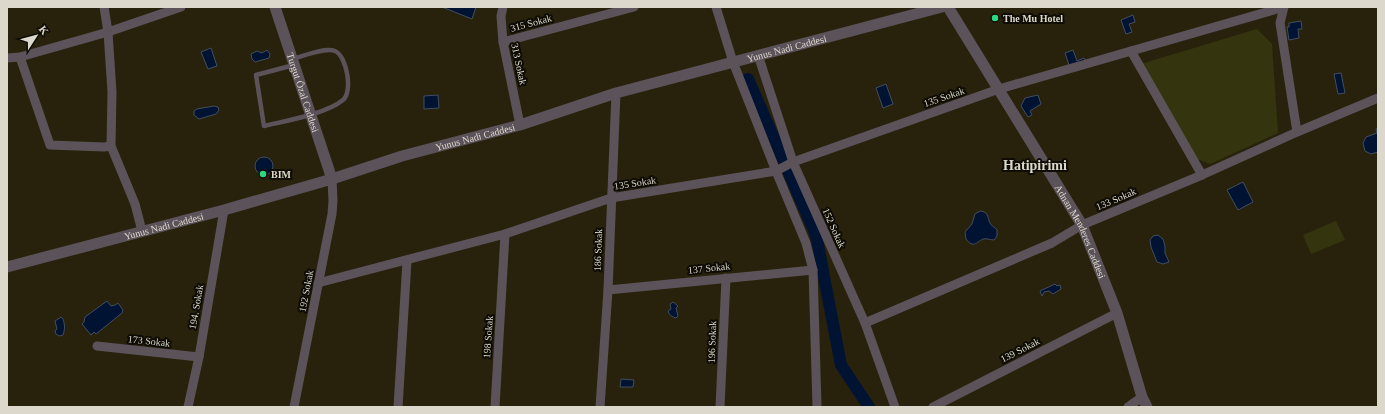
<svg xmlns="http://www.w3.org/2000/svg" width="1385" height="414" font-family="'Times New Roman',serif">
  <rect width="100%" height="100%" fill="#28220d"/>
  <!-- green -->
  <g fill="#34350e">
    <polygon points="1257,29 1272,44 1278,133 1210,164 1192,157 1141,64"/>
    <polygon points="1336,221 1345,240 1311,254 1303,235"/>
  </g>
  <!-- water -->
  <g fill="#001332" stroke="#424e60">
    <polygon points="442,7 476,7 472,19"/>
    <polygon points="1133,15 1135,22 1129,24 1132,32 1126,34 1121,20"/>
    <polygon points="1301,21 1302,29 1298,29 1299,38 1289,40 1287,27 1289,27 1289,23"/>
    <polygon points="211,48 217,66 208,69 201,52"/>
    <polygon points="267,50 270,54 269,58 255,62 252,59 251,54 257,51 262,53"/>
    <polygon points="1073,50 1077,61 1084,58 1086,62 1070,68 1065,53"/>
    <polygon points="1341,73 1345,93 1338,94 1334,74"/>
    <polygon points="886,84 893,104 883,108 876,88"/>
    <polygon points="438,95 439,108 424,109 424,96"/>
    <polygon points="1038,95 1041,104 1030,111 1032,115 1028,117 1021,106 1025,98"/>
    <polygon points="214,106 218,107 219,110 216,114 199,119 194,115 194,111 197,109"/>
    <polygon points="1378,128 1378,152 1371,154 1365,151 1363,143 1366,137 1377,133 1376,129"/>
    <circle cx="264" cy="166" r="9"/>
    <polygon points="1243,182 1253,202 1238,210 1227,190"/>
    <path d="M980,211C989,212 987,217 990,223C991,226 995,227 997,230V236L994,240C990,240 987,238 983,239C976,242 974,249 966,239L965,232L972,224L975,214Z"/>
    <polygon points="1158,235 1163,239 1165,246 1165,253 1169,262 1163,264 1157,262 1151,247 1150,240 1153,236"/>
    <polygon points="1055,284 1057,286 1060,285 1061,289 1053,294 1049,291 1044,292 1042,296 1040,291"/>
    <polygon points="107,301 111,306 115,305 118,303 123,310 122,313 96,334 94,332 91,335 82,324 84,322 85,317"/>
    <path d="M673,302L678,306L676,308L678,316L676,318C672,317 669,315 668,311L671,309L670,304Z"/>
    <path d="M61,317L63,319C65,325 65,329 63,335L59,336L56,334L55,331L57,329L55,321Z"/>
    <polygon points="621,379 634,380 633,387 620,387"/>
  </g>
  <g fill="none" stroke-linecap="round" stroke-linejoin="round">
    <!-- canal -->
    <polyline stroke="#001332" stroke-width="12" points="748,79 816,235 841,365 869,407"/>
    <!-- service -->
    <path stroke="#5c535a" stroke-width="4.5" d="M293,59C303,56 325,47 335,51C347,56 353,92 343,100C326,114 285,121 264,126L256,75L294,65"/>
    <!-- minor -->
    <g stroke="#5c535a" stroke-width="9">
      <polyline points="104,7 108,32 112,92 111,146 135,204 142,231"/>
      <polyline points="503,7 501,16 503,42 520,125"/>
      <polyline points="716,7 733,62 776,171 806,243 813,270 817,407"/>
      <polyline points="1284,7 1280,23 1297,132"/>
      <polyline points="503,42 634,7"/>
      <polyline points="1131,51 1202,175"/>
      <polyline points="758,55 793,162 865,323 895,407"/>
      <polyline points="20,57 50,145 104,147 111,146"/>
      <polyline points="7,58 20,57 108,32 181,7"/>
      <polyline points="318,283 505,234 611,198 776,171 793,162 999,89 1284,7"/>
      <polyline points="608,290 813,270"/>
      <polyline points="865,323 1052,243 1082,225 1202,175 1297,132 1378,98"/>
      <polyline points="97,346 199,357"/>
      <polyline points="188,407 199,357 224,210"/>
      <polyline points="294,407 332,214 333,201 332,179"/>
      <polyline points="398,407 407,261"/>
      <polyline points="495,407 505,234"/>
      <polyline points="600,407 608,290 616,93"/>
      <polyline points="720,407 726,278"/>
      <polyline points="933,407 1117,313"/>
      <polyline points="1128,407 1142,397"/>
    </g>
    <!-- tertiary -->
    <g stroke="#5c535a" stroke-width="11">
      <path id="s1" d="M275,7L332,179"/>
      <path id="s2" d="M948,7L1082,225L1117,313L1142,397L1147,407"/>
      <path id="s3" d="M7,267L224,210L332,179L402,156L520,125L616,93L942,7"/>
    </g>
  </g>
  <!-- markers -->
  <g fill="#2ad884" stroke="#0e0c04" stroke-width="1.5">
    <circle cx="995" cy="18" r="4"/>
    <circle cx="263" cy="174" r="4"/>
  </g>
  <g text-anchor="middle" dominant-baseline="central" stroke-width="4" stroke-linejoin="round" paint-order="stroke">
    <!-- poi labels -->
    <g font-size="10" font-weight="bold" fill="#dcd9cc" stroke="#0e0c04" text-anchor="start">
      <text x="1003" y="18">The Mu Hotel</text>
      <text x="271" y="174">BIM</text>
    </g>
    <!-- street labels -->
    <g font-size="10" fill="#dcd9cc" stroke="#0e0c04">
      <text transform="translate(531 23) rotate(-15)">315 Sokak</text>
      <text stroke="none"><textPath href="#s3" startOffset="810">Yunus Nadi Caddesi</textPath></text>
      <text transform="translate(519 64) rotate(78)">313 Sokak</text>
      <text stroke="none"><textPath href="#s1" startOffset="90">Turgut Özal Caddesi</textPath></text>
      <text transform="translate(944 97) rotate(-19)">135 Sokak</text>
      <text stroke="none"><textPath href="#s3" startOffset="486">Yunus Nadi Caddesi</textPath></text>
      <text transform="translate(635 183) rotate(-9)">135 Sokak</text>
      <text transform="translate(1116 199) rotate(-23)">133 Sokak</text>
      <text stroke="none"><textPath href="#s3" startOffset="162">Yunus Nadi Caddesi</textPath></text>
      <text transform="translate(834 228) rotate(66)">152 Sokak</text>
      <text stroke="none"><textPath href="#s2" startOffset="261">Adnan Menderes Caddesi</textPath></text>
      <text transform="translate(598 250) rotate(-88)">186 Sokak</text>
      <text transform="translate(709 268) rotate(-6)">137 Sokak</text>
      <text transform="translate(306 291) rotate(-79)">192 Sokak</text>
      <text transform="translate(196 307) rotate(-80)">194. Sokak</text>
      <text transform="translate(488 337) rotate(-86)">198 Sokak</text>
      <text transform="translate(149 341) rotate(6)">173 Sokak</text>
      <text transform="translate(712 342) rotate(-88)">196 Sokak</text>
      <text transform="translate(1020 350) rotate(-27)">139 Sokak</text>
    </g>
    <!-- district labels -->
    <g font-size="14" font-weight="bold" fill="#dcd9cc" stroke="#0e0c04">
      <text x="1035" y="165">Hatipirimi</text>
    </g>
  </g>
  <!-- border -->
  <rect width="1385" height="414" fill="none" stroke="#dcd9cc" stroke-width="16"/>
  <!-- north arrow -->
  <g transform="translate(36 36) rotate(54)" stroke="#0e0c04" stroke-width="3" paint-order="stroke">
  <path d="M0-3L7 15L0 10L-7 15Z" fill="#dcd9cc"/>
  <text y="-6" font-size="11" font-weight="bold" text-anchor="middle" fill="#dcd9cc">K</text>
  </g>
</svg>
